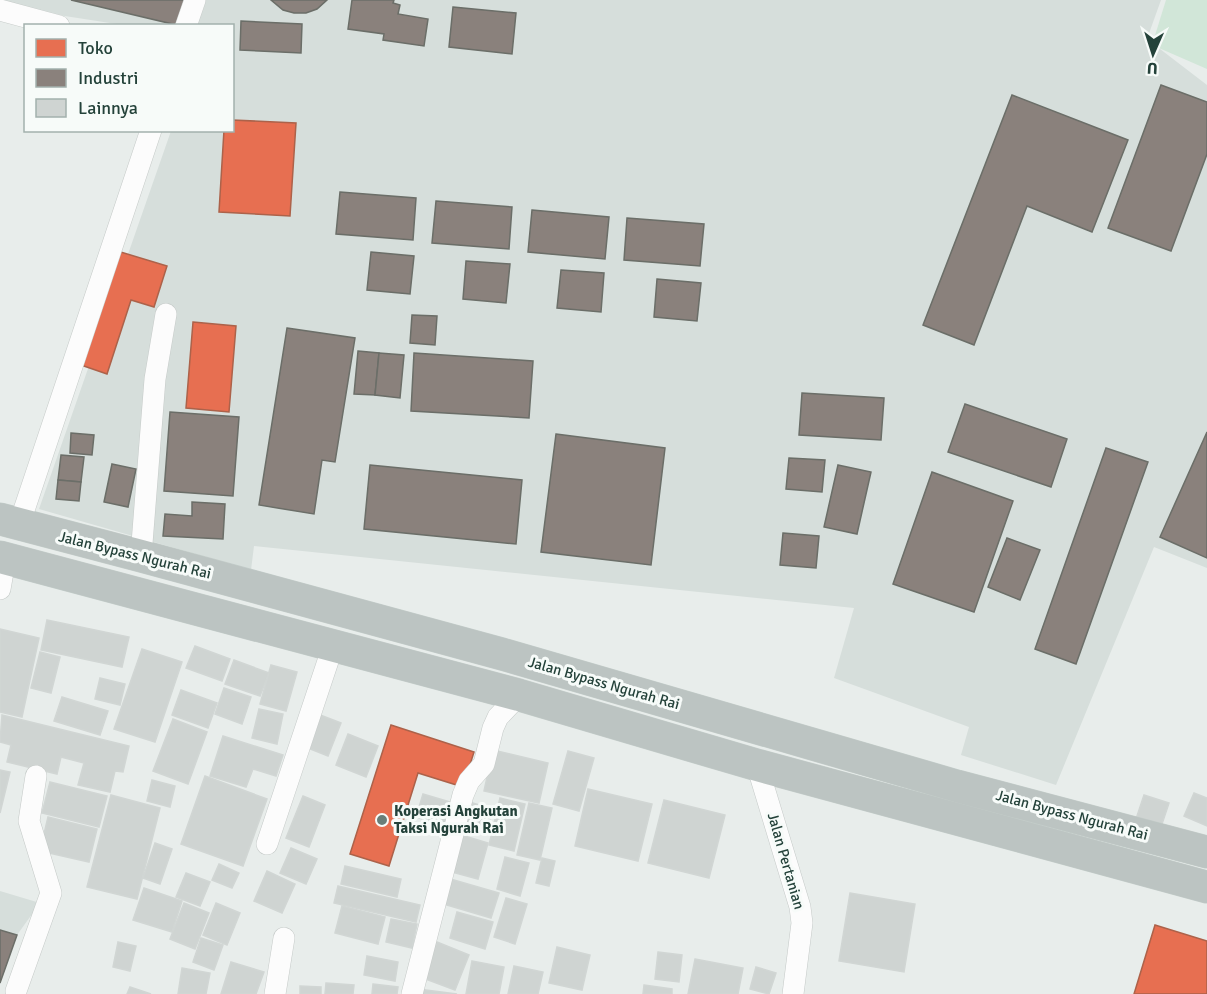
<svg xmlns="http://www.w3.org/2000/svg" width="1207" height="994" font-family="Signika,sans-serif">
  <rect width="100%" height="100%" fill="#e8edeb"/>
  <!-- built -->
  <g fill="#d6dedb">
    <polygon points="0,0 1161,0 1147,39 1207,85 1207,568 1154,547 1056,785 961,755 969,727 834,678 854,608 254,546 251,570 39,509 171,131 232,130 232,26 123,25 0,6"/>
    <polygon points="0,891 40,903 17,935 0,983"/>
  </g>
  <!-- green -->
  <polygon fill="#d1e6d8" points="1166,0 1207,0 1207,69 1152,45"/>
  <!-- shops -->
  <g fill="#e76f51" stroke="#ac624a" stroke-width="1.5">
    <polygon points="232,120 296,123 290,216 219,212 224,130 232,130"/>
    <polygon points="114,250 167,266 154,307 131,300 107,374 78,364"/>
    <polygon points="193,322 236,326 229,412 186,408"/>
    <polygon points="391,725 474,752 463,787 418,773 389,866 350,854"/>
    <polygon points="1155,925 1207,941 1207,994 1134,994"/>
  </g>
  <!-- industry -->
  <g fill="#8a817c" stroke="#6b6e68" stroke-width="1.5">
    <polygon points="71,0 192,0 181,26"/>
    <polygon points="271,0 327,0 317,9 306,13 294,13 283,10"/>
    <polygon points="352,0 394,0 393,3 400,5 398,14 428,19 424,46 383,40 384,34 348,29"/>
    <polygon points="453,7 516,13 512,54 449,47"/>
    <polygon points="241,21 302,24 301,53 240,50"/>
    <polygon points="1161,85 1207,102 1207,154 1171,251 1108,228"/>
    <polygon points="1012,95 1128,140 1092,232 1027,206 974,345 923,325"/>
    <polygon points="340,192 416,198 413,240 336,234"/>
    <polygon points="436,201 512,207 509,249 432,243"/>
    <polygon points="532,210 609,217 605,259 528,252"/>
    <polygon points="627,218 704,224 700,266 624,260"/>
    <polygon points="371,252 414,256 410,294 367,290"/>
    <polygon points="466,261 510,264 506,303 463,299"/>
    <polygon points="561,270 604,273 601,312 557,308"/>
    <polygon points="657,279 701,283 697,321 654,317"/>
    <polygon points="412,315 437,316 435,345 410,343"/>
    <polygon points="287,328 355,338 335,462 322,460 314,514 259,505"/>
    <polygon points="358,351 379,353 375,395 354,394"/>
    <polygon points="379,353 404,355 400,398 375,395"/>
    <polygon points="414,353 533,361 529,418 411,411"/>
    <polygon points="802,393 884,398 881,440 799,435"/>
    <polygon points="965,404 1067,439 1051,487 948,452"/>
    <polygon points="170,412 239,417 233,496 164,491"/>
    <polygon points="1207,432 1207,558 1160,537"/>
    <polygon points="71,433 94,435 92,455 70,453"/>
    <polygon points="556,434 665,448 651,565 541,552"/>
    <polygon points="1106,448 1148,462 1076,664 1035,649"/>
    <polygon points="61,455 84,457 81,482 58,480"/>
    <polygon points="789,458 825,460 822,492 786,489"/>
    <polygon points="112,464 136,469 128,507 104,502"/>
    <polygon points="370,465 522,480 516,544 364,529"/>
    <polygon points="838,465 871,472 857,534 824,527"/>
    <polygon points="932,472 1013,501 974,612 893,584"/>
    <polygon points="58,480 81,482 79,501 56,499"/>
    <polygon points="192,502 225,504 223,539 163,536 165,514 192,516"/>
    <polygon points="783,533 819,536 816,568 780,565"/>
    <polygon points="1007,538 1040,550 1020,600 988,587"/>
    <polygon points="0,930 17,935 0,983"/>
  </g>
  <!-- building -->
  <g fill="#cfd4d2" stroke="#d1d6d4" stroke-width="1.5">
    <polygon points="47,620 129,637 122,667 41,650"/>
    <polygon points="0,629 39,638 22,717 0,712"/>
    <polygon points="195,646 230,659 222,681 186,668"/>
    <polygon points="142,649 182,662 155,742 114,729"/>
    <polygon points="40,652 60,657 51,693 31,688"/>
    <polygon points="234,660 269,673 260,696 225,684"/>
    <polygon points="271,665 297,672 286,711 260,704"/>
    <polygon points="100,678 125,684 120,705 95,699"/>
    <polygon points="224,688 251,697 242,724 215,714"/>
    <polygon points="181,690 217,703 208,728 172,715"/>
    <polygon points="62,697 108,711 100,735 54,721"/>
    <polygon points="259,709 283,714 277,744 252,738"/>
    <polygon points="315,713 341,723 328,756 303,746"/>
    <polygon points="2,715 129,746 123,772 115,771 110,792 78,785 84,763 61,757 57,774 7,762 11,745 0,742"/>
    <polygon points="173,719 207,732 188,784 153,771"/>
    <polygon points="348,734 378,746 366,777 336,765"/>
    <polygon points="223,736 283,755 276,776 253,769 246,787 210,776"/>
    <polygon points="493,750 548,763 539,803 484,791"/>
    <polygon points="568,751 594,758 579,811 553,804"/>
    <polygon points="0,770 10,772 0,813"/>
    <polygon points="205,776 267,799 243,866 181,844"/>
    <polygon points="152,780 175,786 170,807 147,801"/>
    <polygon points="50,782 107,796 99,827 42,813"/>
    <polygon points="588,789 652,804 638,861 575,846"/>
    <polygon points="1194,793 1207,798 1207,826 1184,816"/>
    <polygon points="423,794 457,804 450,828 416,817"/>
    <polygon points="111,795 160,808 137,899 87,887"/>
    <polygon points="1144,795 1169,803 1161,827 1136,819"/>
    <polygon points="303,796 325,805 309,847 286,838"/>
    <polygon points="500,798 525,804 514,851 489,845"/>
    <polygon points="664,800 725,815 709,878 648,863"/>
    <polygon points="466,801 493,809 487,831 460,824"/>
    <polygon points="529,803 552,808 540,860 517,855"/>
    <polygon points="48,817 97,829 89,862 40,851"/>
    <polygon points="458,834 488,843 478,879 448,871"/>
    <polygon points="155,843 172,849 160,884 143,878"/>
    <polygon points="291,848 317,859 306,884 280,873"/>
    <polygon points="505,857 529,863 520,896 497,889"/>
    <polygon points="542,858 555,861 549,886 536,883"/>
    <polygon points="219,864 239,873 232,888 212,880"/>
    <polygon points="345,866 401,879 397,897 341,884"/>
    <polygon points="267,871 295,884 282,913 254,901"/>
    <polygon points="186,873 210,882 200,906 176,897"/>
    <polygon points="447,878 499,893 491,918 440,903"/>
    <polygon points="338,886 420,905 416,922 334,903"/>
    <polygon points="144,888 182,901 172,932 133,920"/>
    <polygon points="850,893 915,904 904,972 839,961"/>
    <polygon points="506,898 527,904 515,944 494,937"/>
    <polygon points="184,903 209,913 195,949 170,939"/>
    <polygon points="216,903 240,913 227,945 203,935"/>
    <polygon points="342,906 385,917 378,944 335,933"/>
    <polygon points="457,912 493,922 485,949 450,938"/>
    <polygon points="391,919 417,924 412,948 386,942"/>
    <polygon points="201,938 223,945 214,970 193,962"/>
    <polygon points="118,942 136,946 130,971 113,967"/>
    <polygon points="437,942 469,955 455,990 423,978"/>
    <polygon points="557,947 590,955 582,990 549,983"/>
    <polygon points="658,952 682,955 679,982 655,979"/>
    <polygon points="367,956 398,962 395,981 364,975"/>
    <polygon points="695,959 743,968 738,994 688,994"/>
    <polygon points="472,961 504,967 499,994 466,994"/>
    <polygon points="231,962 264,972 256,994 221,994"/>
    <polygon points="514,966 543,972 538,994 508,994"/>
    <polygon points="756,967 776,973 769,994 750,989"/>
    <polygon points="182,968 210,973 206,994 178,994"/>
    <polygon points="326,983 354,985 353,994 325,994"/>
    <polygon points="373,984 398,987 397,994 372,994"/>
    <polygon points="644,985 672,989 672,994 643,994"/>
    <polygon points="300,986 321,987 321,994 300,994"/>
    <polygon points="130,987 151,994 127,994"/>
    <polygon points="418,989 457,994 418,994"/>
  </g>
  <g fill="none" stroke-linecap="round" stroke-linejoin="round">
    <!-- minor casing -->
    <g stroke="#c5cac8" stroke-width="22">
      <g id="minor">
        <polyline points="0,10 59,26"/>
        <polyline points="186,26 195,0"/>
        <polyline points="19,525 151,130"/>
        <polyline points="141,556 155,379 166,314"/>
        <polyline points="0,589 3,572"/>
        <polyline points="757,765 800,907 802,923 793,994"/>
        <polyline points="267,844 333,646"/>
        <polyline points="16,991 51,893 29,821 36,776"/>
        <polyline points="275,994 284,938"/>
        <polyline points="412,994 463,795 469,781 484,764 493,728 498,717 519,695"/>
      </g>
    </g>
    <!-- highway casing -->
    <g stroke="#c3ccc9" stroke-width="33">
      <g id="highway">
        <polyline points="0,519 141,556 502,654 957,786 1207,852"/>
        <polyline points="0,557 519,695 757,765 1207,887"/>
      </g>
    </g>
    <!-- minor -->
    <use href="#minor" stroke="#fcfcfc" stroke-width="21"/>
    <!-- highway -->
    <use href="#highway" stroke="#bcc4c2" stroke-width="32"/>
  </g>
  <!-- markers -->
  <circle fill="#697e78" stroke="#f7fbf9" stroke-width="2" cx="382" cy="820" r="6"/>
  <g text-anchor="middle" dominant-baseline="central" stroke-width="6" stroke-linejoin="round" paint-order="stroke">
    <!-- street labels -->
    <g font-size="15" fill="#24423a" stroke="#f7fbf9">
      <text transform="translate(135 555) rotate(14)">Jalan Bypass Ngurah Rai</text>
      <text transform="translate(604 683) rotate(16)">Jalan Bypass Ngurah Rai</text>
      <text transform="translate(1072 815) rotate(15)">Jalan Bypass Ngurah Rai</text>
      <text transform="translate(786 861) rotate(74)">Jalan Pertanian</text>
    </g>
    <!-- poi labels -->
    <g font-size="15" font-weight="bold" fill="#24423a" stroke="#f7fbf9" text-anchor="start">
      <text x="394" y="811">Koperasi Angkutan<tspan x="394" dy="17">Taksi Ngurah Rai</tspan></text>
    </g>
  </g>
  <!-- legend -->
  <rect x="24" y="24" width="210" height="108" fill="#f7fbf9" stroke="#a3b1ad" stroke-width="1.5"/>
  <rect x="36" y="39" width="30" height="18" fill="#e76f51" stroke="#a3b1ad" stroke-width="1.5"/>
  <text x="78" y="54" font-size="18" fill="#24423a">Toko</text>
  <rect x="36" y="69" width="30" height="18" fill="#8a817c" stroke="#a3b1ad" stroke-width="1.5"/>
  <text x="78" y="84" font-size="18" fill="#24423a">Industri</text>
  <rect x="36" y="99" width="30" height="18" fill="#cfd4d2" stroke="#a3b1ad" stroke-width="1.5"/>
  <text x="78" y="114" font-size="18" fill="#24423a">Lainnya</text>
  <!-- north arrow -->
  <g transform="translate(1153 54) rotate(183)" stroke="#f7fbf9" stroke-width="4.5" paint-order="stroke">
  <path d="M0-4.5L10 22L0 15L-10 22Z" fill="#24423a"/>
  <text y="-9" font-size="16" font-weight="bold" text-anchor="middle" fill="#24423a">U</text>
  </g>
</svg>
